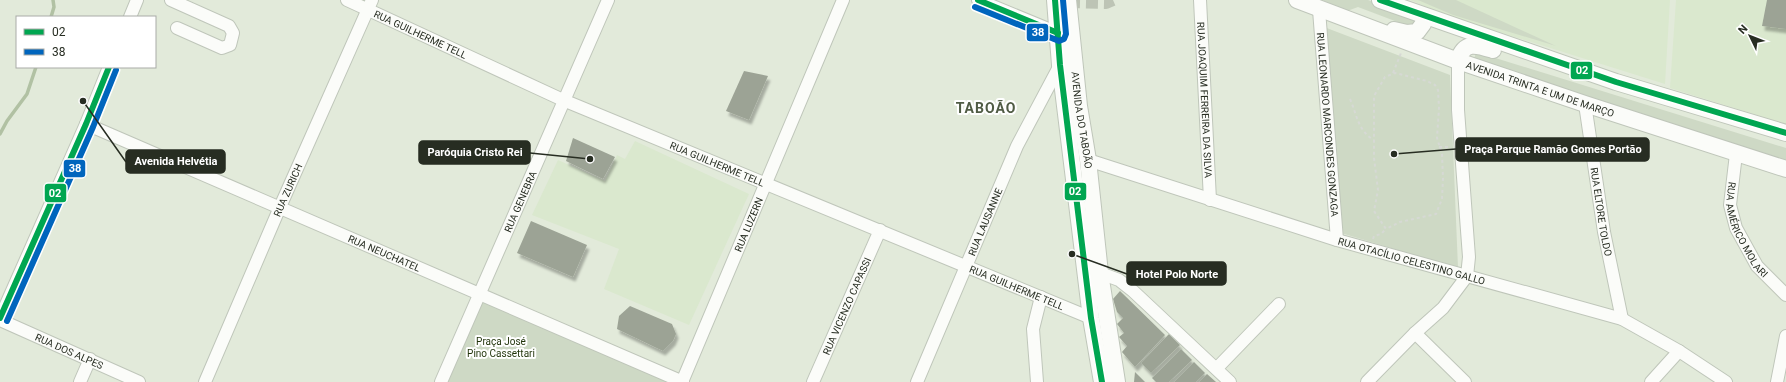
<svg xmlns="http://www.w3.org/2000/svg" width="1786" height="382" font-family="Roboto,sans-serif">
  <defs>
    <filter id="shadow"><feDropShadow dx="2.5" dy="4.5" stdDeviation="1" flood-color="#0004"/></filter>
  </defs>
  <rect width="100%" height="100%" fill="#e2eada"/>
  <!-- built -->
  <g fill="#dae8ce">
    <polygon points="1410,0 1670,0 1665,84 1451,17"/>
    <polygon points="1676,0 1786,0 1786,124 1670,88"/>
    <polygon points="635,141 749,194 689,325 604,289 619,249 532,215 558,160 605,181 617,155 625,159"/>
  </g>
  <!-- green -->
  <g fill="#ced9c5">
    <polygon points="1322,0 1368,0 1420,21 1416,29 1358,7 1347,11"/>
    <polygon points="1418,0 1456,0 1556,46 1453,15"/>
    <polygon points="1324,27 1450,75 1458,268 1341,233"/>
    <polygon points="1476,52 1786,148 1786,160 1473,63"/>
    <polygon points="483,300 671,382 446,382"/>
  </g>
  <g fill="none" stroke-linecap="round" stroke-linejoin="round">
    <!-- stream -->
    <g stroke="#b1c1a3" stroke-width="3.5">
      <polyline points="51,17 54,7 53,0"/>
      <polyline points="0,134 7,121 27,94 36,67"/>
    </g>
  </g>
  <!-- building -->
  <g fill="#9ca395" filter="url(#shadow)">
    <polygon points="1767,0 1786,0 1786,29 1762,26"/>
    <polygon points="744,71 768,76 749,120 726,111"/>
    <polygon points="573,138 615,157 603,179 566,161"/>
    <polygon points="531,221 587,245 573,277 517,253"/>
    <polygon points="1120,291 1165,335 1135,367 1122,352 1127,346 1119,337 1124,333 1117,324 1123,318 1117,312 1113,299"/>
    <polygon points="630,306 672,324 676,334 673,341 663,351 617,329 619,316"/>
    <polygon points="1169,334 1180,345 1151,373 1141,363"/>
    <polygon points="1181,349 1192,360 1169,382 1156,382 1152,378"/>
    <polygon points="1194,362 1205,373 1196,382 1174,382"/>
    <polygon points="1135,372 1145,382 1134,382"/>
    <polygon points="1207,374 1216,382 1199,382"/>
  </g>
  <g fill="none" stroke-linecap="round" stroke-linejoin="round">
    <!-- minor-tunnel -->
    <polyline stroke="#bdc4b5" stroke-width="12" stroke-dasharray="12 6" stroke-linecap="butt" points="1068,2 1106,3 1113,0"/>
    <!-- minor casing -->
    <g stroke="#bfc6ba" stroke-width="14">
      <g id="minor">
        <polyline points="171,0 229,26 233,33 230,45 222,48 177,28"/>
        <path id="s1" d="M347,0L563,100L1091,318"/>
        <polyline points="978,0 1058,33 1065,33"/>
        <path id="s2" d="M1200,0L1210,200"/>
        <path id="s3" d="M1319,10L1337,240"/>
        <polyline points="130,17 137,0"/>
        <path id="s4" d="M1585,104L1604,232L1622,319"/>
        <path id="s5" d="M86,124L683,382"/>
        <path id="s6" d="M1736,154L1730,205L1736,228L1757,266L1786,295"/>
        <path id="s7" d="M1088,160L1337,240L1622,319L1679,351L1726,382"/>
        <polyline points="1100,273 1119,280 1133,291 1230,382"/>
        <polyline points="0,318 86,124 109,67"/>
        <path id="s8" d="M0,320L139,382"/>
        <polyline points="1415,333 1465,382"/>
        <polyline points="1217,368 1279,304"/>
        <polyline points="80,382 90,359"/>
        <path id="s9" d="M205,382L280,207L372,0"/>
        <path id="s10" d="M441,382L608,0"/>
        <path id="s11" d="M682,382L843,0"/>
        <path id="s12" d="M813,382L880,230"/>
        <path id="s13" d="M917,382L1017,146L1060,65"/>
        <polyline points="1037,382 1033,329 1041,297"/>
        <polyline points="1367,382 1415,333 1443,308 1467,276 1469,257 1458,110 1458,61"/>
        <polyline points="1651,382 1679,351"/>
        <polyline points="1777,382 1786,336"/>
      </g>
    </g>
    <!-- major casing -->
    <g stroke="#bfc6ba" stroke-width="18">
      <g id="major">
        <polyline points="1055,0 1060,65 1091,318 1102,382"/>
        <path id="s14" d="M1068,0L1079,106L1088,160L1100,273L1117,382"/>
        <path id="s15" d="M1297,0L1458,61L1585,104L1786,169"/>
        <polyline points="1380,0 1616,82 1786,133"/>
        <polyline points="1394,30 1407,33 1417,32 1423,24 1424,16"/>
        <path d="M1458,61C1464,40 1477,45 1493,50"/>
      </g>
    </g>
    <!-- path -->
    <g stroke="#d6d9d4" stroke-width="2" stroke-dasharray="3 3" stroke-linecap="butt">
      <polyline points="1393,73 1401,53"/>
      <path d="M1350,99C1357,115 1358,131 1374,140"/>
      <polyline points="1439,147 1448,147"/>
      <polyline points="1373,239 1374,236 1381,234 1386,229 1374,211 1378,190 1374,158 1374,96 1385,77 1395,73 1427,81 1435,85 1438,90 1439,108 1437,138 1442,154 1443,178 1442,199 1436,214 1400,222 1386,229"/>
    </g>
    <!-- minor -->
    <use href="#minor" stroke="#fbfcf9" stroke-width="12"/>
    <!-- major -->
    <use href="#major" stroke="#fbfcf9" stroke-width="16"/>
    <!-- bus-1 casing -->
    <g stroke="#fff" stroke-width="9">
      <g id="bus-1">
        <polyline points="978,0 1058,33"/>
        <polyline points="1055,0 1060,65 1091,318 1102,382"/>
        <polyline points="1380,0 1616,82 1786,133"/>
        <polyline points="0,318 86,124 109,67"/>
      </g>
    </g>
    <!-- bus-2 casing -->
    <g stroke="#fff" stroke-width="9">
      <g id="bus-2">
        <polyline points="975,7 1059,41 1064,39 1066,34 1063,0"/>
        <polyline points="7,321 93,127 116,70"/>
      </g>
    </g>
    <!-- bus-1 -->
    <use href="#bus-1" stroke="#00a651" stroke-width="6"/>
    <!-- bus-2 -->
    <use href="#bus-2" stroke="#0065bd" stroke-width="6"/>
  </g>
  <g text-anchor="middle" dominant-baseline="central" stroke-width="4" stroke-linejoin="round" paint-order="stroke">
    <!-- street labels -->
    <g font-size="10" fill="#272d22" stroke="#fff">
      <text stroke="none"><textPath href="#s1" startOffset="81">RUA GUILHERME TELL</textPath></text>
      <text stroke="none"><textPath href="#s15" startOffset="259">AVENIDA TRINTA E UM DE MARÇO</textPath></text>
      <text stroke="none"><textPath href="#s2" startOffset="100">RUA JOAQUIM FERREIRA DA SILVA</textPath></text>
      <text stroke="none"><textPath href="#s14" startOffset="121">AVENIDA DO TABOÃO</textPath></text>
      <text stroke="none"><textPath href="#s3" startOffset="115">RUA LEONARDO MARCONDES GONZAGA</textPath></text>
      <text stroke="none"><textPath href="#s1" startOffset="405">RUA GUILHERME TELL</textPath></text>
      <text stroke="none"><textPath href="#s9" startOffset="209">RUA ZURICH</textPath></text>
      <text stroke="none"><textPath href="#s10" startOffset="197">RUA GENEBRA</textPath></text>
      <text stroke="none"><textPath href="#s4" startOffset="109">RUA ELTORE TOLDO</textPath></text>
      <text stroke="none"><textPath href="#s13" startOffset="174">RUA LAUSANNE</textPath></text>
      <text stroke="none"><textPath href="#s11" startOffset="171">RUA LUZERN</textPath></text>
      <text stroke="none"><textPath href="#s6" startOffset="80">RUA AMÉRICO MOLARI</textPath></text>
      <text stroke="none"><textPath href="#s5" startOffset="325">RUA NEUCHATEL</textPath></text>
      <text stroke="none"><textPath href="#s7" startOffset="339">RUA OTACÍLIO CELESTINO GALLO</textPath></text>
      <text stroke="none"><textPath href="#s1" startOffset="729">RUA GUILHERME TELL</textPath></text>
      <text stroke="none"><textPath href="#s12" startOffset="83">RUA VICENZO CAPASSI</textPath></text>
      <text stroke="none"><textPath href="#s8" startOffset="76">RUA DOS ALPES</textPath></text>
    </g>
    <!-- park labels -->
    <g font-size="10" fill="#1f3208" stroke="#fff">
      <text x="501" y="341">Praça José<tspan x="501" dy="12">Pino Cassettari</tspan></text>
    </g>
    <!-- district labels -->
    <g font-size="14" font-weight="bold" letter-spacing="1" fill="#505c45" stroke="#fff">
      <text x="986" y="108">TABOÃO</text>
    </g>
  </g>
  <!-- callouts -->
  <path fill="none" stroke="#272d22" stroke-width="1.5" d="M1394 154L1456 149M590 159L530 153M83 101L126 162M1072 254L1127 274"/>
  <g fill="#272d22" stroke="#fff" stroke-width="1.5">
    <circle cx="1394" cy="154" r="4"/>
    <circle cx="590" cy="159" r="4"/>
    <circle cx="83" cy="101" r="4"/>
    <circle cx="1072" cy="254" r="4"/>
  </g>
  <g fill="#272d22" stroke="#272d22" stroke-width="1.5">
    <rect x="1456" y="138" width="193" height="23" rx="4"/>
    <rect x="419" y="141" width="111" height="23" rx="4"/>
    <rect x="126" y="150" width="99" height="23" rx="4"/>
    <rect x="1127" y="262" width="99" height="23" rx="4"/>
  </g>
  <g font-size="11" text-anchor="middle" font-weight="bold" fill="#fff">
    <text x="1553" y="153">Praça Parque Ramão Gomes Portão</text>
    <text x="475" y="156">Paróquia Cristo Rei</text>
    <text x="176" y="165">Avenida Helvétia</text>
    <text x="1177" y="278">Hotel Polo Norte</text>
  </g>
  <g stroke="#fff" stroke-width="1.5">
    <rect x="1026" y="23" width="23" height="19" rx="4" fill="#0065bd"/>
    <rect x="1570" y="61" width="23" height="19" rx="4" fill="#00a651"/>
    <rect x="63" y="159" width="23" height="19" rx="4" fill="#0065bd"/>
    <rect x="1064" y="182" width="23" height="19" rx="4" fill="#00a651"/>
    <rect x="44" y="183" width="23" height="20" rx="4" fill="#00a651"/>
  </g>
  <g font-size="11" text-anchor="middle" font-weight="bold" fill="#fff">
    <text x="1038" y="36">38</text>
    <text x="1582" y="74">02</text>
    <text x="75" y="172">38</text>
    <text x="1075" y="195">02</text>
    <text x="55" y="197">02</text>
  </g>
  <!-- legend -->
  <rect x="16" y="16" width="140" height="52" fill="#ffffff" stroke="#a9aba7"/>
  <rect x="24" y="29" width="20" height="6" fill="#00a651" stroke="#a9aba7"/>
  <text x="52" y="36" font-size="12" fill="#272d22">02</text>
  <rect x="24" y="49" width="20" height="6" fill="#0065bd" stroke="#a9aba7"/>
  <text x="52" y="56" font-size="12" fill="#272d22">38</text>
  <!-- north arrow -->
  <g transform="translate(1750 36) rotate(313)" stroke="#ffffff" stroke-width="3" paint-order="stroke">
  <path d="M0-3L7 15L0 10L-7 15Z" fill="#272d22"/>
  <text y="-6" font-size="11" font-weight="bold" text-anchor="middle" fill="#272d22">N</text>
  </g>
</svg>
